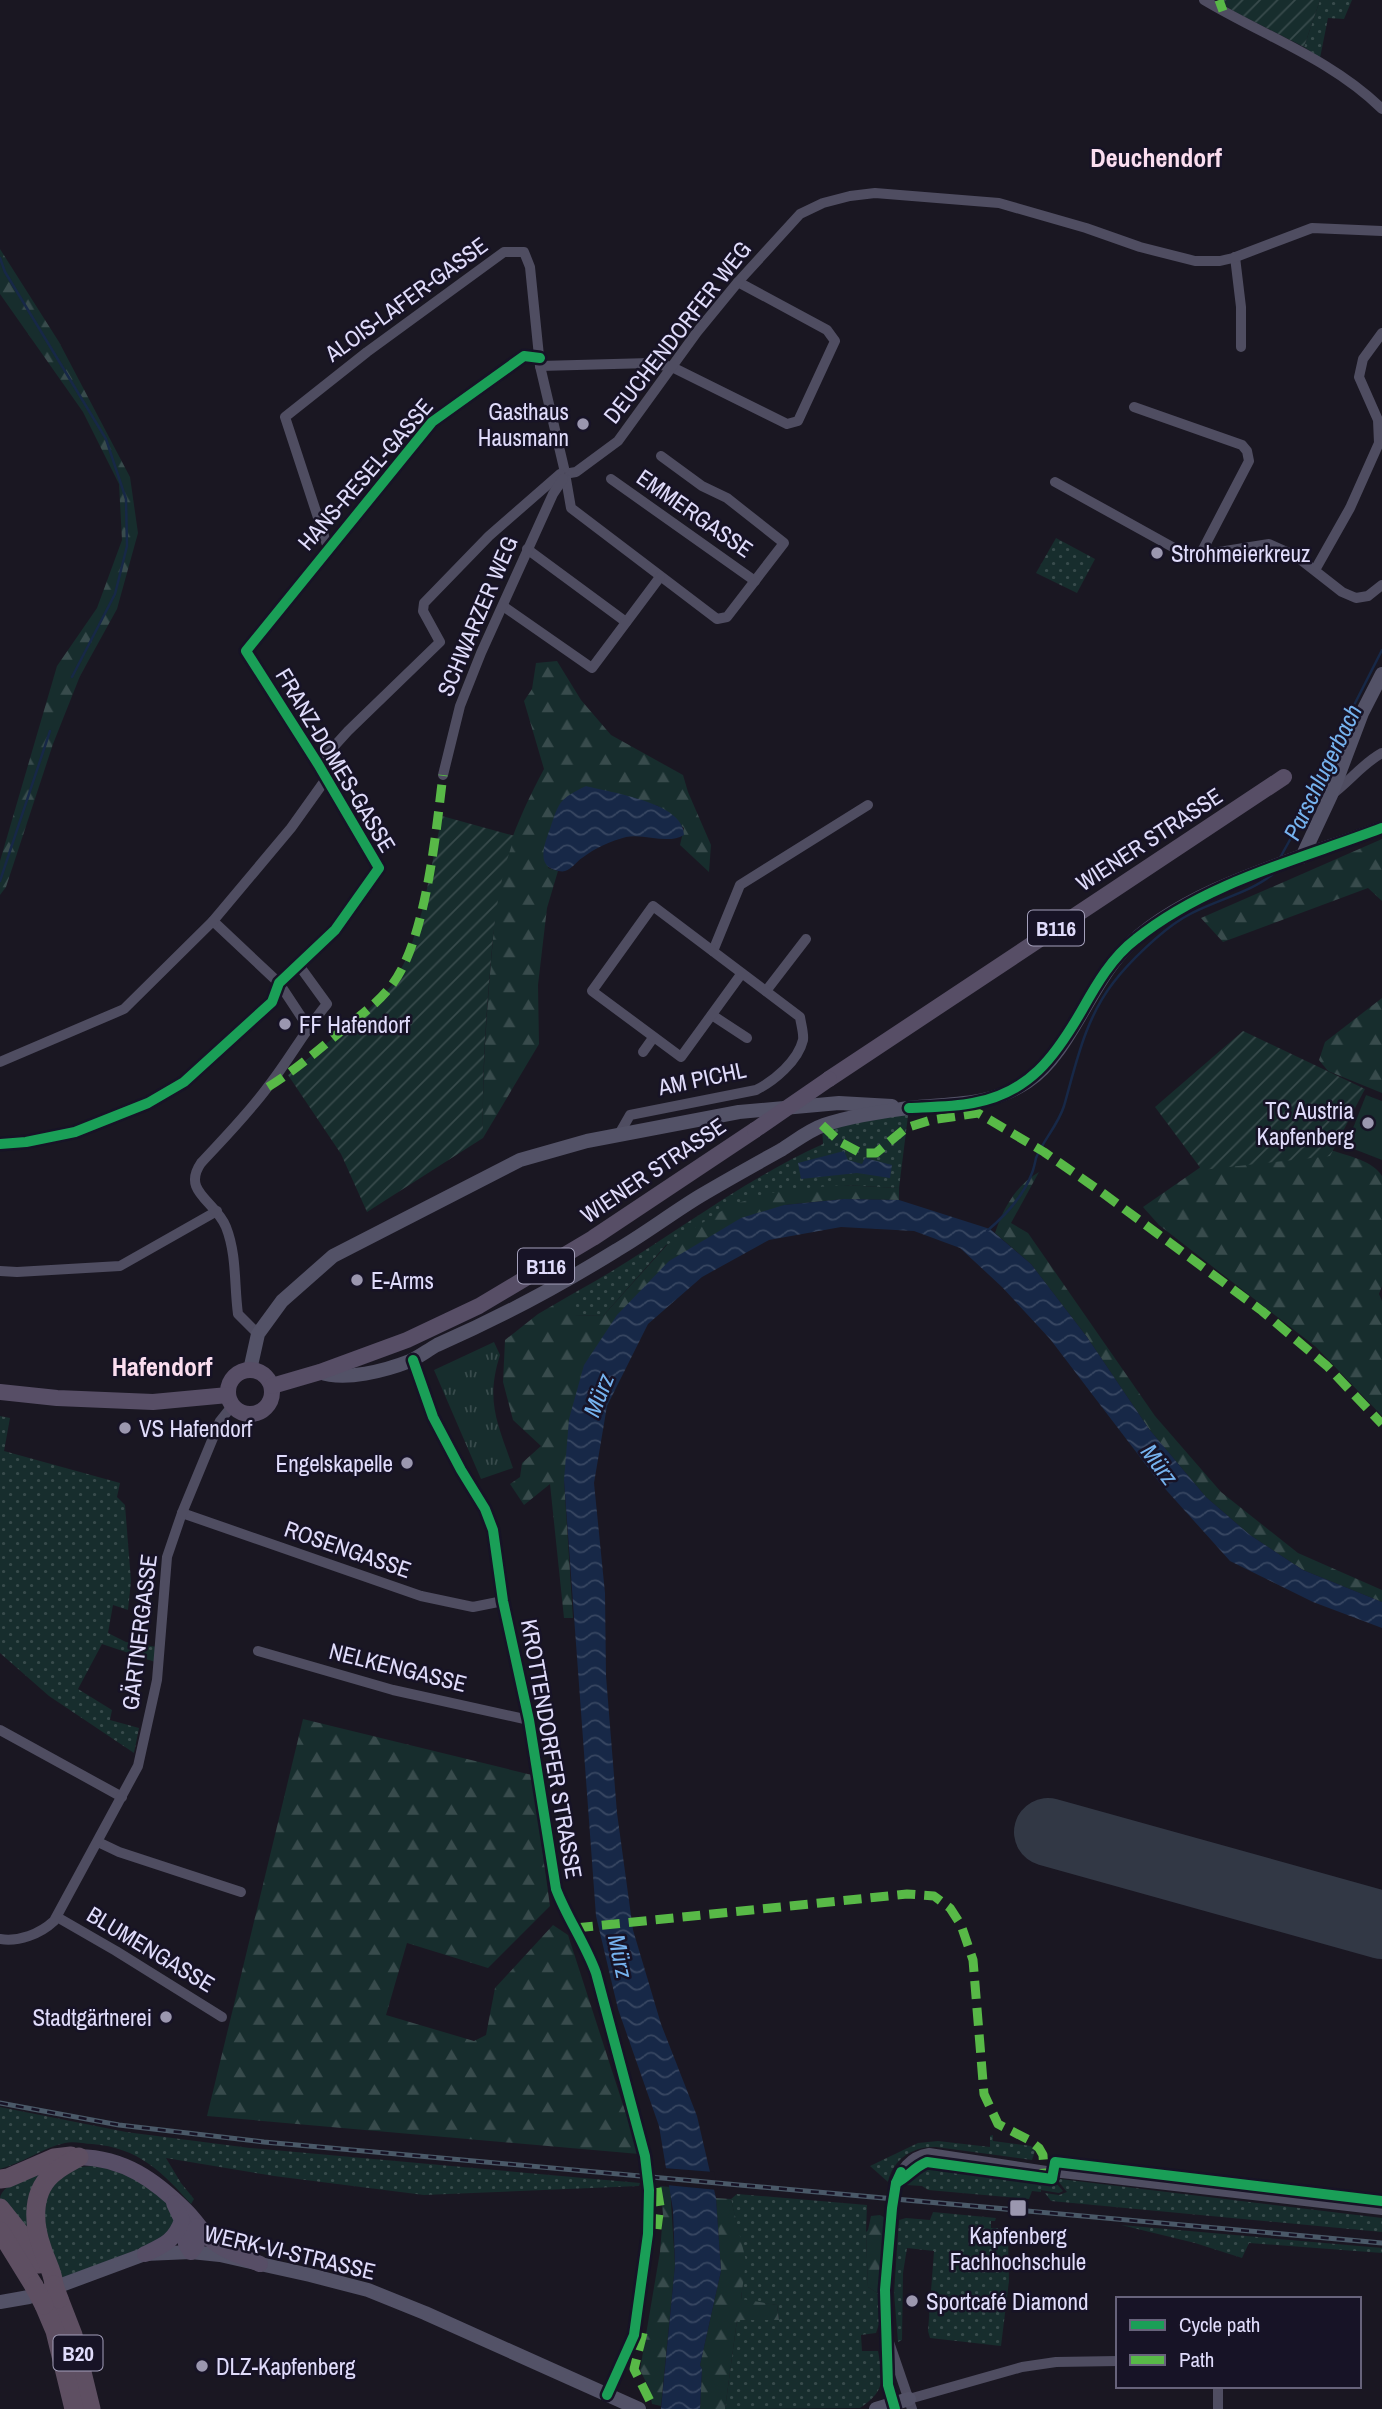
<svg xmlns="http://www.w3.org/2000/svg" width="1382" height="2409" font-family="'Archivo Narrow',sans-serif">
  <defs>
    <pattern id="grass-dots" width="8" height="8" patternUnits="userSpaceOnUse" patternTransform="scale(1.75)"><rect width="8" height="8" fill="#172d2d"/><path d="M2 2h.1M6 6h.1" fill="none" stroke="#384b4c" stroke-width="1.8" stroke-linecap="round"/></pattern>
    <pattern id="forest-firs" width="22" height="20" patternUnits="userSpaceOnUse" patternTransform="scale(1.75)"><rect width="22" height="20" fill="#172d2d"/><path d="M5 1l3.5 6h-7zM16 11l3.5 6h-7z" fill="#384b4c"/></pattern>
    <pattern id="park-tufts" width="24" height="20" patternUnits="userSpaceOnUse" patternTransform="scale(1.75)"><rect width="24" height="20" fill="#172d2d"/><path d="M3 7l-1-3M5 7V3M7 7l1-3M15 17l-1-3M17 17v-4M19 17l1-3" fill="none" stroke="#384b4c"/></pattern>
    <pattern id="garden-furrows" width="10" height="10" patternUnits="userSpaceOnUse" patternTransform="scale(1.75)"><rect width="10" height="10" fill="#172d2d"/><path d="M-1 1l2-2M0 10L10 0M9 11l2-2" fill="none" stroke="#384b4c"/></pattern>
    <pattern id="water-waves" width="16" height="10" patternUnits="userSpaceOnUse" patternTransform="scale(1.75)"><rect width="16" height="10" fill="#172847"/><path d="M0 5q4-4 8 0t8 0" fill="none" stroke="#384762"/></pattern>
  </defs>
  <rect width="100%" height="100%" fill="#1a1722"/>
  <!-- grass -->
  <g fill="url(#grass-dots)">
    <polygon points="1320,0 1352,0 1344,19 1328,18 1320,58 1304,47"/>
    <polygon points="1056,538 1095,559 1077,593 1036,573"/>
    <path d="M909,1108L899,1188L843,1185L666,1245L603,1316L574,1315V1293C659,1247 734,1184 823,1144L822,1125Z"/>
    <polygon points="0,1416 10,1418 4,1451 120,1483 117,1497 125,1505 131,1581 128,1610 113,1605 108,1633 126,1642 157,1647 155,1662 102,1644 78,1689 112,1710 110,1720 139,1728 134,1753 49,1696 0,1653"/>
    <path d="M0,2107L126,2132L250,2148L640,2183L639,2186L424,2195L274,2176L166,2158L181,2183L194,2199L191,2204C161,2171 139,2148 92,2144C84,2144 74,2141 65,2143C42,2148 23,2163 0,2169Z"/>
    <path d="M993,2135V2141L1031,2146L1035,2151L1032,2160L936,2147C913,2146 893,2159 888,2182L870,2166L918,2143L938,2141L990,2147V2136Z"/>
    <path d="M52,2164L33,2242L0,2198C3,2182 38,2171 52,2164Z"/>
    <path d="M935,2164L969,2169V2174L988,2177L990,2173L1055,2182L1063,2191L1059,2193L1041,2190V2192L1032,2191L1029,2199L928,2190L922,2186L906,2185C911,2172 921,2164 935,2164Z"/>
    <path d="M93,2166C123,2170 178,2192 174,2229L162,2240L61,2279L42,2226L49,2185L79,2167Z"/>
    <polygon points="1060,2179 1382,2218 1382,2232 1051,2201 1045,2193 1059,2195 1067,2192 1058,2181"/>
    <path d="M737,2194L867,2205L866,2232L868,2287L879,2294L880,2321L876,2333L861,2335L862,2351H878C884,2380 885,2391 860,2408L725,2409L737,2320L779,2319L777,2305L741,2300L745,2261L731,2199Z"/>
    <polygon points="933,2212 996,2218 995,2221 991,2221 991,2228 998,2228 999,2233 1008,2240 1009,2281 1001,2346 930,2338 928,2331 934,2251 907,2248 903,2273 902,2340 898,2342 894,2293 899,2220 906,2218 930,2220"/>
    <polygon points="1121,2225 1382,2248 1382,2253 1249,2243 1242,2258 1195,2243"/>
  </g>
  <!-- forest -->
  <g fill="url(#forest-firs)">
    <polygon points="0,249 59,342 130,477 138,533 117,609 80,676 53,744 6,887 0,895 0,861 57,666 97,608 122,540 119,484 83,412 0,294"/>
    <path d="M557,661L581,700L611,735L683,775L688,792L711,845L709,872L680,845L684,828L658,806L612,794L548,868L558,871L547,908L538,985L539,1044L483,1138C482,1079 486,1021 491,962C494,931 495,897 503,867C512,833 528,799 544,769L524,701L532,689L536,663Z"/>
    <polygon points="1382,839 1382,901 1368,888 1223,942 1201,918"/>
    <polygon points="1382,998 1382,1093 1328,1071 1319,1060 1325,1042"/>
    <path d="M1334,1151C1349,1156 1373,1161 1382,1176V1286L1379,1294L1382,1301V1416L1316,1347L1159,1225L1143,1207L1208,1162L1230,1158Z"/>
    <path d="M1039,1172L1011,1223L1028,1233L1155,1416L1221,1492L1298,1553L1382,1590V1602L1303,1570L1250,1535L1206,1497L1149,1429L1087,1337L1031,1264L995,1233C1003,1209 1016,1185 1039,1172Z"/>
    <polygon points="843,1185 899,1188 899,1200 844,1199 784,1205 669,1261 564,1480 573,1618 564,1618 550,1484 524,1505 510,1484 520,1477 522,1463 541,1446 513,1420 503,1382 505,1340 538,1314 574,1293 574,1315 603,1316 667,1245 731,1205 782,1190"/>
    <polygon points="303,1719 532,1775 550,1906 488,1968 407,1943 386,2015 474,2041 486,2035 495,1988 553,1925 568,1935 639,2154 207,2116"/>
    <polygon points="660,2186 670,2187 675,2265 661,2406 652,2404 649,2388 640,2370 660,2252 663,2214"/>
    <polygon points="716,2198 731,2199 746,2261 741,2299 777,2305 779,2320 737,2320 725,2409 700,2409 702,2369 700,2365 721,2271"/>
    <polygon points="880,2215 887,2219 883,2283 879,2294 868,2287 866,2232 868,2230 871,2216"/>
  </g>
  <!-- park -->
  <path fill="url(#park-tufts)" d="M494,1342L500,1355C485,1402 498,1424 513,1468L481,1479L434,1370Z"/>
  <!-- garden -->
  <g fill="url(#garden-furrows)">
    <polygon points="1217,0 1320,0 1304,47 1235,12"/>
    <path d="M442,816L515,836C498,881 494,923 490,972C485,1027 482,1082 483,1138L367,1212L341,1154L288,1075L370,1008L392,985L408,956L423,908Z"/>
    <polygon points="1243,1031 1365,1089 1330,1156 1202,1170 1155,1107"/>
  </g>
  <!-- pitch -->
  <polygon fill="#172d2d" points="1366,1095 1382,1101 1382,1160 1346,1146"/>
  <!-- water -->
  <g fill="url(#water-waves)">
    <path d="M586,786C611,793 684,802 684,835C667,845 645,833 626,837C611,841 595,848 582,858C577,861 572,869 565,871C562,872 558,871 555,870C536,865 545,842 550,829C559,802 559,799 586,786Z"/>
    <polygon points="844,1151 848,1160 862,1164 865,1158 892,1165 890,1178 857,1173 801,1179 798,1163"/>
    <polygon points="844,1199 899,1200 990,1229 1031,1264 1087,1337 1149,1429 1206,1497 1250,1535 1303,1570 1382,1602 1382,1628 1313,1602 1230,1561 1159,1482 1050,1339 1002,1287 960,1248 914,1231 841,1227 769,1240 702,1277 648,1324 607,1406 594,1483 605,1593 606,1676 617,1813 633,1930 661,2024 697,2116 716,2198 721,2271 700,2365 702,2369 700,2409 661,2409 675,2265 673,2210 659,2126 618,2009 596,1916 564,1480 569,1419 584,1365 617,1315 669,1261 741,1218 784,1205"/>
  </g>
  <!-- pier -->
  <polygon fill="#1a1722" points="663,2168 714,2172 718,2190 666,2185"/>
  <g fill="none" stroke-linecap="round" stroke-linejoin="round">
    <!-- stream -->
    <g stroke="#172847" stroke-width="2.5">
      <polyline points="0,258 5,272 106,439 126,499 127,546 115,594 72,677"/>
      <polyline points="1281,856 1302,818 1347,719 1382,650"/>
      <polyline points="0,881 50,731"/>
      <path d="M987,1231C1006,1215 1023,1197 1032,1173C1034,1168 1035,1163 1036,1158C1044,1139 1058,1125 1064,1106C1076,1064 1085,1019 1113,983C1129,962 1160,932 1183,918C1210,901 1250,894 1274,873"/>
    </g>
    <!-- runway -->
    <polyline stroke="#323845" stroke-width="68" points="1048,1832 1382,1925"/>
    <!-- street-tunnel -->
    <polyline stroke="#383543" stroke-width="10" stroke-dasharray="10 5" stroke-linecap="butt" points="892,2208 895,2188"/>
    <!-- street -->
    <g stroke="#4f4d61" stroke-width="10">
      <path d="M1204,0C1264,36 1331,59 1382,109"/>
      <polyline points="1235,257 1241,307 1241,347"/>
      <polyline points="540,366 650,363 672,367 787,424 798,421 835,341 827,330 738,282"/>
      <polyline points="1134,407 1242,445 1247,451 1249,461 1200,555"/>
      <polyline points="570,473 576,472 618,441 697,332 738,282 800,214 823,203 850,196 875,193 999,203 1086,228 1140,247 1195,261 1220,261 1233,258 1312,228 1382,231"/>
      <polyline points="566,479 571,508 717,619 727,617 784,543 727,498 702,486 661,456"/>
      <polyline points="611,479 755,581"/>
      <polyline points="1055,482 1176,549 1200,555 1269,544 1296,556 1342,592 1356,598 1368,596 1382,585"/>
      <polyline points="328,548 285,417 367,352 504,252 524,252 530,267 540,366 564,468"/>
      <polyline points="527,549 626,622"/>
      <polyline points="1315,570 1350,508 1379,443 1378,420 1359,377 1363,359 1382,333"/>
      <polyline points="503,606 592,668 660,577"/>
      <polyline points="318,764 348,731 440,642 423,611 424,603 489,536 560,474"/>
      <polyline points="443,775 460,706 481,653 553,494 563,479"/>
      <path d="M1331,795C1349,782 1362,764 1382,753"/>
      <polyline points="213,921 279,983 308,1027"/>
      <polyline points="713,951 740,885 868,805"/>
      <polyline points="766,991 806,939"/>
      <polyline points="712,1015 747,1038"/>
      <polyline points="643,1052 653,1038"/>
      <polyline points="0,1062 124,1009 213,921 291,828 326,779"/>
      <path d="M618,1136L630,1115L756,1090C774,1081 798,1061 803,1040C804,1034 801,1024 800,1017L653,906L592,991L681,1057L742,973"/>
      <polyline points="0,1144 26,1142 75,1132 148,1103 184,1082 272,1002 279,983 335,930 379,868 318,764 246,651 432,422 524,356 540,358"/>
      <polyline points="0,1271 17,1272 120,1266 217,1211"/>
      <path d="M258,1334L238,1314C234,1285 237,1255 226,1227C216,1201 181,1192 201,1163C225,1137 249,1113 270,1084C290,1058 306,1029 327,1004L298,964"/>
      <path d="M413,1360L433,1417L461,1470L485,1509L493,1530L503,1601L529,1720L556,1889C567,1918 585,1943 596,1973L645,2156L649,2190L648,2234L634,2335L607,2395"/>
      <polyline points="182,1513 421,1596 473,1607 503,1601"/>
      <polyline points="258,1651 393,1690 529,1720"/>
      <polyline points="0,1730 122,1797"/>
      <polyline points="98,1842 119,1852 241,1892"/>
      <polyline points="57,1917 116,1951 222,2017"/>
      <path d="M0,1939C19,1942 40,1934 54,1921L138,1766L157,1680L167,1557L182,1513L220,1421L232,1406"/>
      <path d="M895,2188C899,2170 910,2156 929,2153L1053,2172L1382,2210"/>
      <polyline points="892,2208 885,2290 888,2341 886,2357 888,2385 895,2409"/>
      <polyline points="889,2342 912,2409"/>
      <polyline points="1218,2386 1218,2409"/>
      <polyline points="909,2399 1022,2367 1056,2362 1118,2361"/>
    </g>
    <!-- secondary -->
    <g stroke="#535267" stroke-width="14">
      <polyline points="1302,857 1331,795 1362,713 1382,674"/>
      <polyline points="250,1370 258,1334 282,1301 333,1256 520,1160 587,1141 739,1112 839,1103 892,1106"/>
      <path d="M320,1372C344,1382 387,1370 410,1361C419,1357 428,1350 437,1345C499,1318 559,1286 617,1250C646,1233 672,1213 700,1196C727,1180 754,1165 781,1150C794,1142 809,1130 824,1125C850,1116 881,1112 908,1108C952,1103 989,1107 1027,1082C1068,1055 1088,989 1122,952C1180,889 1302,858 1382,828"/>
      <polyline points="0,2302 29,2297 145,2254 191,2252 220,2255 310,2275 368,2290 425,2313 639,2409"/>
      <polyline points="876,2409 909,2399"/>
    </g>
    <!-- primary -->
    <g stroke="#574e66" stroke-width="16">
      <polyline points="829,1079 1284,777"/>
      <circle cx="250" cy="1392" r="22"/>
      <polyline points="272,1386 320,1372 407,1340 479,1306 593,1238 755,1130"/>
      <polyline points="0,1392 57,1398 153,1402 228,1395"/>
      <path d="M79,2157C124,2158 155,2180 186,2211C195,2220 202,2231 211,2240C225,2252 243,2257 260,2264"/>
      <path d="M182,2220L186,2244L191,2252C199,2243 200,2237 198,2226"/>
      <path d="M145,2254C164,2245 175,2241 182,2220L174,2203"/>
    </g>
    <!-- highway -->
    <g stroke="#5e4f62" stroke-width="19">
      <polyline points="0,2179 8,2178 54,2158 71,2156"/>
      <polyline points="0,2208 24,2238 39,2264"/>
      <polyline points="0,2231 34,2286"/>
      <path d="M54,2285C53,2272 46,2261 42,2248C33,2223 31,2190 55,2172C62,2166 71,2162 79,2157"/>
      <polyline points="59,2299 73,2335 91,2409"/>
      <polyline points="44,2305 55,2331 74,2409"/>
    </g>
    <!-- rail casing -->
    <g stroke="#4a5968" stroke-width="5">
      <polyline id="rail" points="0,2103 119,2125 264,2142 1382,2243"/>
    </g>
    <!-- rail -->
    <use href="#rail" stroke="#171326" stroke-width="2.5" stroke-dasharray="8" stroke-linecap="butt"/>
    <!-- primary-bridge -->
    <polyline stroke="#574e66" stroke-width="16" points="755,1130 829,1079"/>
    <!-- highway-bridge -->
    <g stroke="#5e4f62" stroke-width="19">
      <polyline points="54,2285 59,2299"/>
      <polyline points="34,2286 44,2305"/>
    </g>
    <!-- quiet -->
    <g stroke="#58b947" stroke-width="9" stroke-dasharray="18 9" stroke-linecap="butt">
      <polyline points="1219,0 1223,11"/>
      <path d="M268,1087C294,1071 316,1052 340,1032C357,1018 377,1004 391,986C426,942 436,831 443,775"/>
      <polyline points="822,1125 840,1142 861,1153 876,1153 906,1128 931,1120 978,1113 1044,1152 1100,1191 1262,1311 1327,1366 1382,1424"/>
      <polyline points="575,1928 907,1894 934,1896 950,1908 961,1925 973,1960 984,2094 998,2124 1029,2140 1039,2148 1043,2155 1044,2171"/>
      <polyline points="657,2188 660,2206 657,2229"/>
      <polyline points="643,2333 634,2369 650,2401 649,2409"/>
    </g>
    <!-- cycleway casing -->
    <g stroke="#171326" stroke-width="15">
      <g id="cycleway">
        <path d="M909,1108C930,1107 953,1107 973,1103C1029,1093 1055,1057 1082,1010C1096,985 1112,957 1136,939C1207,882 1298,860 1382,828"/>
        <polyline points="0,1144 26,1142 75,1132 148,1103 184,1082 272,1002 279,983 335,930 379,868 318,764 246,651 432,422 524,356 540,358"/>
        <path d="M413,1360L433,1417L461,1470L485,1509L493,1530L503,1601L529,1720L556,1889C567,1918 585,1943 596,1973L645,2156L649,2190L648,2234L634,2335L607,2395"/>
        <path d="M896,2183C908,2177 914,2167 927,2162L1052,2179L1055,2162L1382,2201"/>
        <polyline points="895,2409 888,2385 885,2290 892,2208 896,2183 901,2172"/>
      </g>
    </g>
    <!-- cycleway -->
    <use href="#cycleway" stroke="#1a9f57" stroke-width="10"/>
  </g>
  <!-- markers -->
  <g fill="#9b97af" stroke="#171326" stroke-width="2.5">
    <circle cx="583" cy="424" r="7"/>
    <circle cx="1157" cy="553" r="7"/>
    <circle cx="285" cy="1024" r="7"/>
    <circle cx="1368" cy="1123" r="7"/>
    <circle cx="357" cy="1280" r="7"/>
    <circle cx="125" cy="1428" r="7"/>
    <circle cx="407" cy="1463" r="7"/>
    <circle cx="166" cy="2017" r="7"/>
    <rect x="1009" y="2199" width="18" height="18" rx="3.5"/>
    <circle cx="912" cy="2301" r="7"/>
    <circle cx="202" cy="2366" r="7"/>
  </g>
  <g text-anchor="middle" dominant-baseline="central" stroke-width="5" stroke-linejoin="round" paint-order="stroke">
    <!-- shield labels -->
    <g fill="#171326" stroke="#a4a0bb" stroke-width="2">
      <rect x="1028" y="910.5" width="56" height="35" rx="5"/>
      <rect x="518" y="1248.5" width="56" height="35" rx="5"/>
      <rect x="53.5" y="2335.5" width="49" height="35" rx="5"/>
    </g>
    <g font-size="21" font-weight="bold" fill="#e0dcfb">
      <text x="1056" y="928">B116</text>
      <text x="546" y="1266">B116</text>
      <text x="78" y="2353">B20</text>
    </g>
    <!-- street labels -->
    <g font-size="23" fill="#e0dcfb" stroke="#171326">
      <text transform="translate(406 299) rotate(-36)">ALOIS-LAFER-GASSE</text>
      <text transform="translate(677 332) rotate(-52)">DEUCHENDORFER WEG</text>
      <text transform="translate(365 474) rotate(-49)">HANS-RESEL-GASSE</text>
      <text transform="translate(695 513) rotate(35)">EMMERGASSE</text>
      <text transform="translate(477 616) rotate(-67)">SCHWARZER WEG</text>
      <text transform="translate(336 760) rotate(59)">FRANZ-DOMES-GASSE</text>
      <text transform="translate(1149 839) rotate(-33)">WIENER STRASSE</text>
      <text transform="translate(702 1078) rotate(-12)">AM PICHL</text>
      <text transform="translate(653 1170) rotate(-34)">WIENER STRASSE</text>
      <text transform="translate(348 1549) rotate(19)">ROSENGASSE</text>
      <text transform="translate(139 1632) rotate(-83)">GÄRTNERGASSE</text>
      <text transform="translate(398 1667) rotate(14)">NELKENGASSE</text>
      <text transform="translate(552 1749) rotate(80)">KROTTENDORFER STRASSE</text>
      <text transform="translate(151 1949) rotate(31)">BLUMENGASSE</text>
      <text transform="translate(290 2252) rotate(13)">WERK-VI-STRASSE</text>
    </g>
    <!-- poi labels -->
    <g font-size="23" fill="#e0dcfb" stroke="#171326" text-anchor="start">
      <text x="569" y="411" text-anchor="end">Gasthaus<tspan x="569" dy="26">Hausmann</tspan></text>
      <text x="1171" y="553">Strohmeierkreuz</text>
      <text x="299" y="1024">FF Hafendorf</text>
      <text x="1354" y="1110" text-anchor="end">TC Austria<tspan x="1354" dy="26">Kapfenberg</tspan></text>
      <text x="371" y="1280">E-Arms</text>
      <text x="139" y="1428">VS Hafendorf</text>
      <text x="393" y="1463" text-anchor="end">Engelskapelle</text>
      <text x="152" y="2017" text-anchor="end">Stadtgärtnerei</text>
      <text x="1018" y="2235" text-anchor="middle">Kapfenberg<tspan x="1018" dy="26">Fachhochschule</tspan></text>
      <text x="926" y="2301">Sportcafé Diamond</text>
      <text x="216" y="2366">DLZ-Kapfenberg</text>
    </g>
    <!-- water labels -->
    <g font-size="24" font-style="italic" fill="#76b3ef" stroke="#171326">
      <text transform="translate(1322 772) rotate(-64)">Parschlugerbach</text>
      <text transform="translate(598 1395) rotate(-68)">Mürz</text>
      <text transform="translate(1160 1464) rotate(53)">Mürz</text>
      <text transform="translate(621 1956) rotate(78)">Mürz</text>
    </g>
    <!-- quarter labels -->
    <g font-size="26" font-weight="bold" fill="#fbdef0" stroke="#171326">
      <text x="1156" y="157">Deuchendorf</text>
      <text x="162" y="1366">Hafendorf</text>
    </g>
  </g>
  <!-- legend -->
  <rect x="1116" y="2297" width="245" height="91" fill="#171326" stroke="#67637b" stroke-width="2"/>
  <rect x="1130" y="2320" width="35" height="10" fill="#1a9f57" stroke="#67637b" stroke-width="2"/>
  <text x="1179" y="2332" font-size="21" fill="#e0dcfb">Cycle path</text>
  <rect x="1130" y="2355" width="35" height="10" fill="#58b947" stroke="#67637b" stroke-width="2"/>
  <text x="1179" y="2367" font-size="21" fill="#e0dcfb">Path</text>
</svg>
